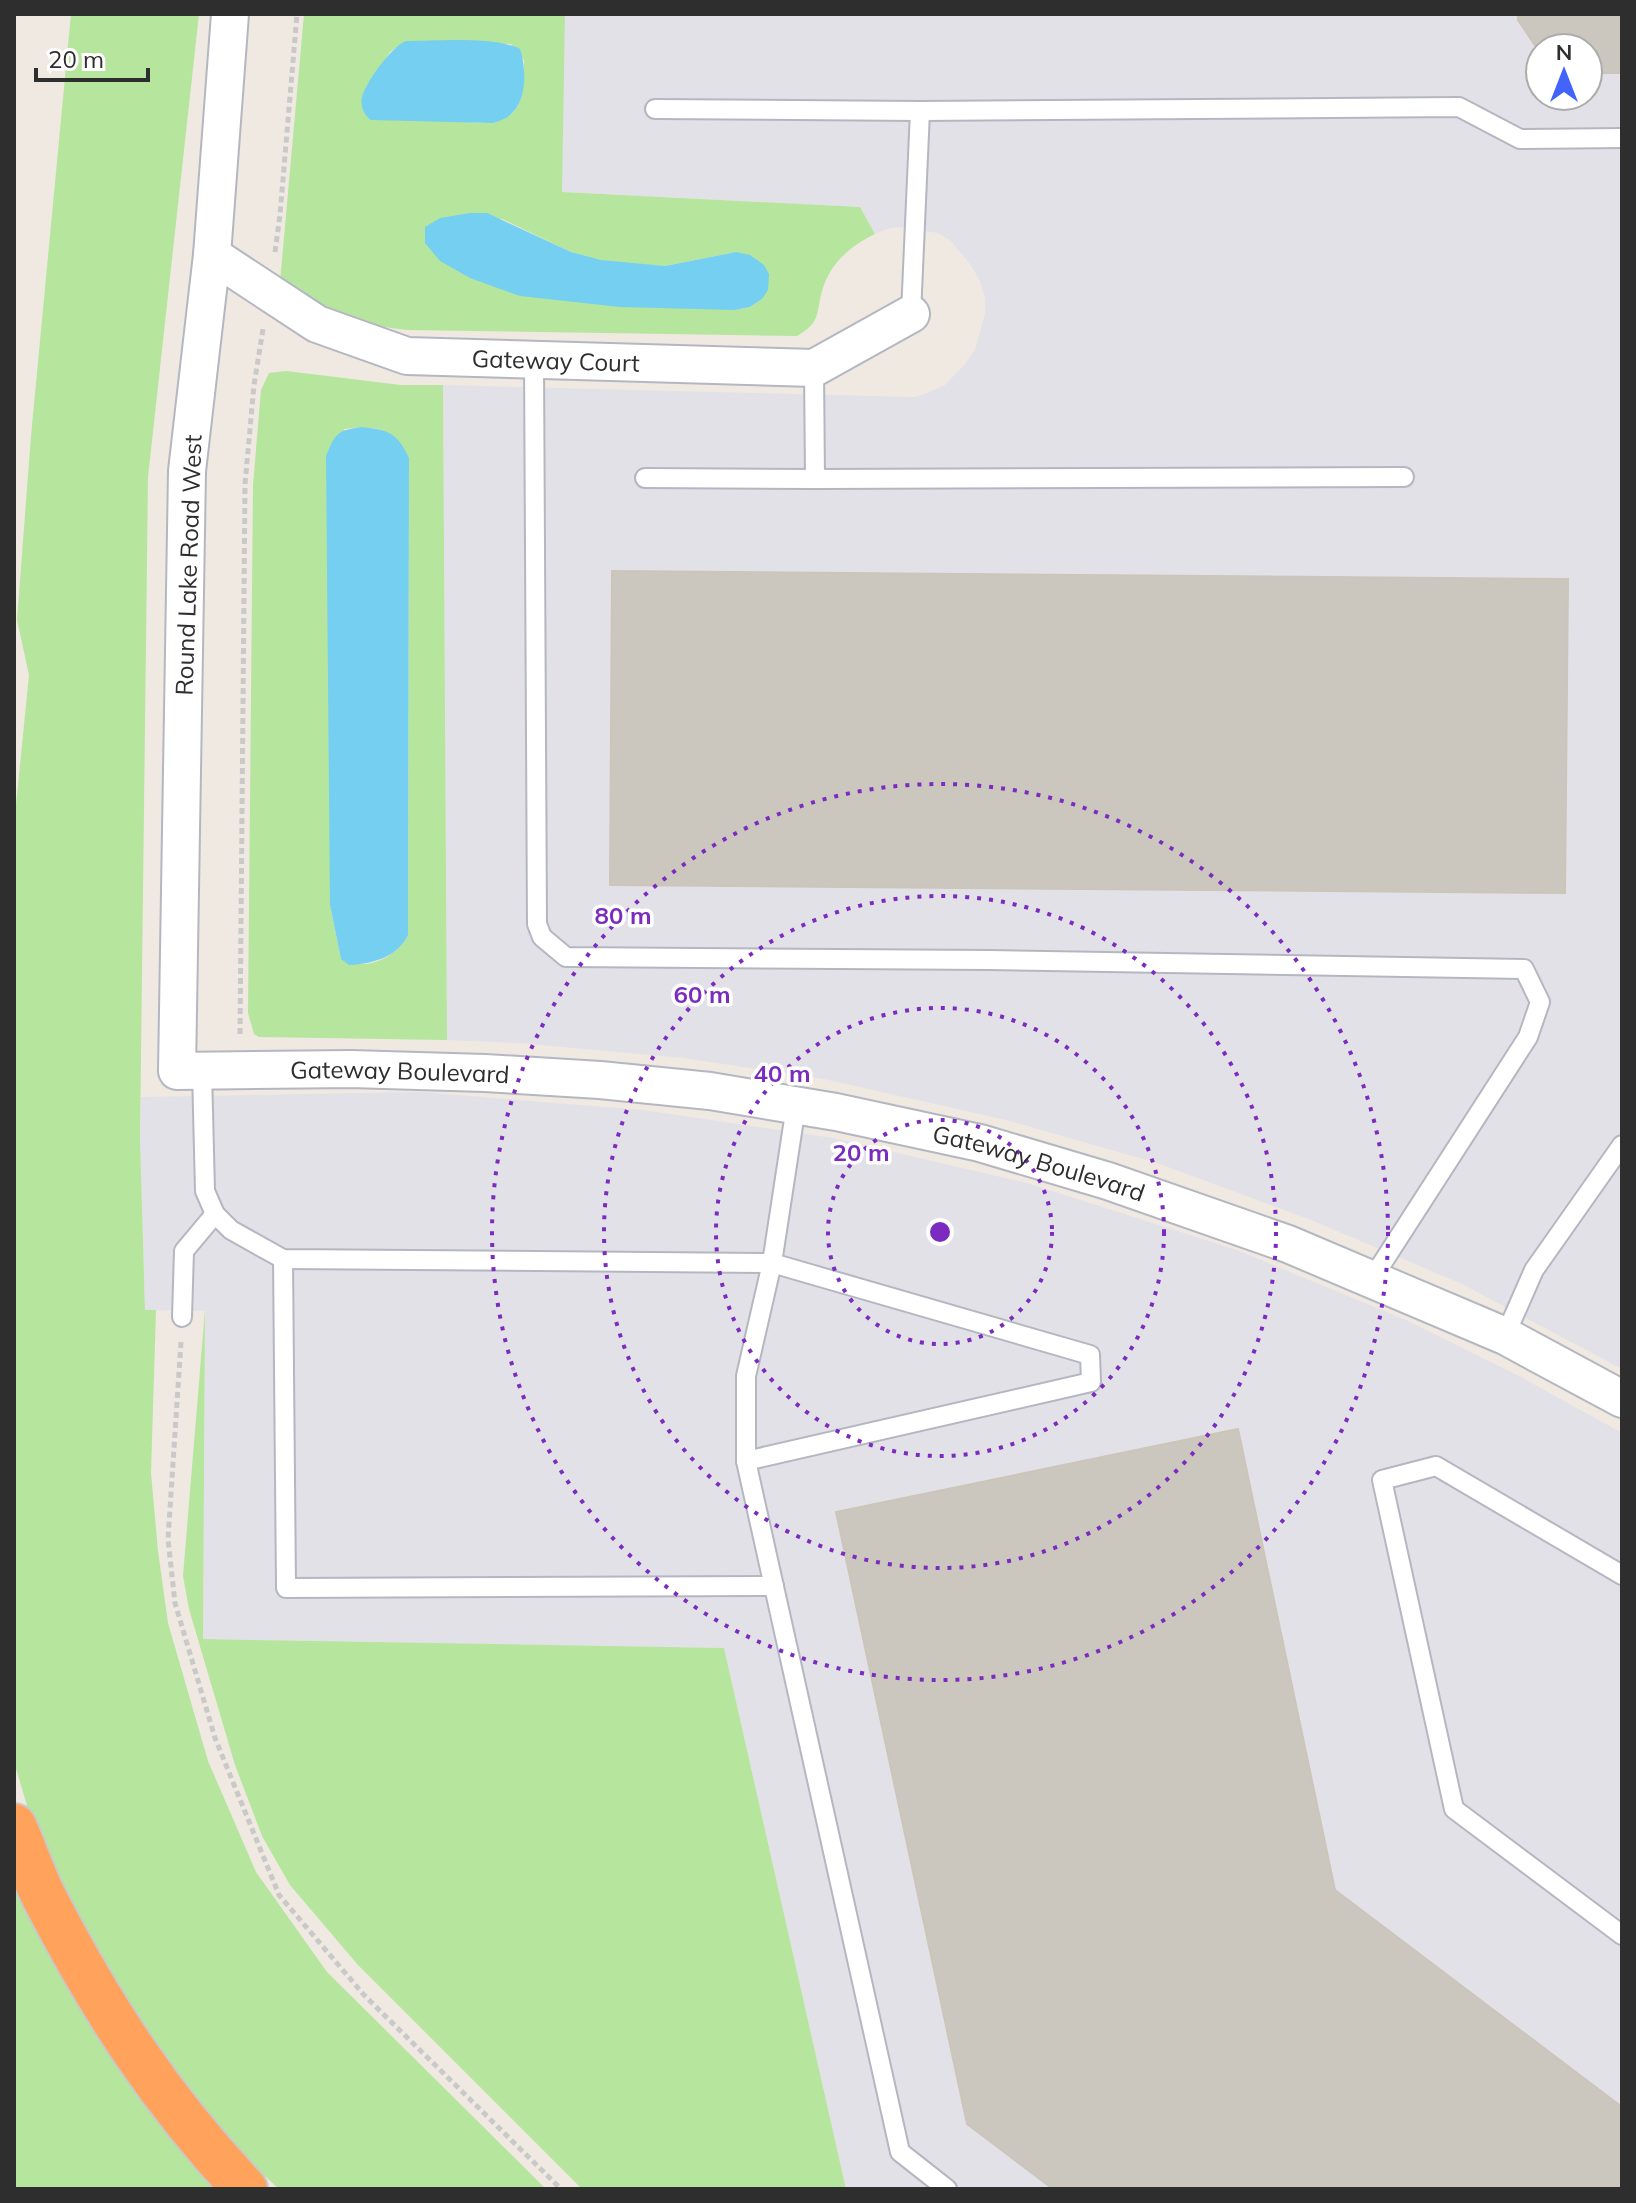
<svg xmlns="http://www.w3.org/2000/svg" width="1636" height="2203" font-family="Mulish,sans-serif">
  <rect width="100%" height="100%" fill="#efe9e1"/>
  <!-- industrial -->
  <g fill="#e3e1e8" fill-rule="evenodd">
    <path d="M565,14H1622V1369L1462,1284L1311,1220L1157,1163L1006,1120L824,1079L683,1058L518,1043L447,1040L443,385L914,397L925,394L945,385L965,364L975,350L985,314V298L980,281L970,264L950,240L938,233L899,227L887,229L875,234L860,207L561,192ZM1540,48H1588V96H1540Z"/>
    <polygon points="419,1092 643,1110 833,1138 1027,1183 1237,1250 1406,1320 1521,1377 1622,1433 1622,2189 846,2189 724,1648 203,1639 205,1311 145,1310 140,1138 141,1097"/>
  </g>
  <!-- green -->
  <g fill="#b6e59e" fill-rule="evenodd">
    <polygon points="71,14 199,14 148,477 140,1139 145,1310 156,1310 151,1473 158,1551 168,1623 208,1761 256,1872 327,1972 546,2189 279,2189 243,2156 176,2075 92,1946 29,1812 14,1762 14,825 29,675 17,620 31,436"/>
    <path d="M304,14H565L562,192L860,207L875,234C852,245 831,262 823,288C815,312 823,321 797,336L406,330L282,313L279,293ZM406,41L511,44L524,60C523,100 524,122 477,123L362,97L390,52ZM440,218L502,219L571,252L600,260L630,264L665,266L736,252L762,299L750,307L735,310Z"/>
    <path d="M286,371L401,385H443L447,1040L259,1037L254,1034L248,1013L253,485L261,390L269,373ZM362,427L379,429L409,458L408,935C401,951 379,965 360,964C354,964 347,961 341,959L330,905L344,429Z"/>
    <polygon points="205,1310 203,1639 724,1648 846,2189 582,2189 358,1965 290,1885 262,1836 235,1765 189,1609 183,1576"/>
    <polygon points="14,1865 226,2189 14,2189"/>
  </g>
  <!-- water -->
  <g fill="#75cff0">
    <path d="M406,41C436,41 495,36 520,49C526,67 528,101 510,115C506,119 499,121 493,123L371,120C364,115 360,106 362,97C366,82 392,46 406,41Z"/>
    <polygon points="470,213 487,213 571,252 601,260 665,266 736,252 750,255 764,265 769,274 768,290 762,299 750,307 735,310 620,307 520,296 470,278 440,261 425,243 425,227 440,218"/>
    <path d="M362,427C389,430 397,433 409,458L408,935C398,957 372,964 349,965L341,959L330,905L326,456C335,434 337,430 362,427Z"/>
  </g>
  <!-- building -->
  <g fill="#cbc7bf" stroke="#cbc5ba" stroke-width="2">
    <polygon points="1518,14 1622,14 1622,73 1588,73 1588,48 1540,48 1540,53 1518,20"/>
    <polygon points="612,571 1568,579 1565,893 610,885"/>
    <polygon points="1238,1429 1335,1890 1622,2107 1622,2189 1053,2189 967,2124 836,1512"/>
  </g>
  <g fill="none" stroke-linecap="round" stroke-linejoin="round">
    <!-- lane casing -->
    <g stroke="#b4b7c1" stroke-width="22">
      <g id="lane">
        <polyline points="655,109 920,111 1459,107 1520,139 1622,138"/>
        <polyline points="911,314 920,111"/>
        <polyline points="534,361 537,924 542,937 566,957 988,960 1524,969 1540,1002 1528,1037 1372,1279"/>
        <polyline points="814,368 815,479 1404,477"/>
        <polyline points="645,478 815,479"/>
        <polyline points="202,1071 205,1191 215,1214 231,1230 283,1259 772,1263 1090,1355 1091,1382 746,1461 900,2152 947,2189"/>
        <polyline points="283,1259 286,1588 774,1586"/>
        <polyline points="182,1317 184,1251 215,1214"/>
        <polyline points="1505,1336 1534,1270 1622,1145"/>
        <polyline points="746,1461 746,1376 772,1263 796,1106"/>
        <polyline points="1622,1575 1436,1466 1382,1480 1454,1809 1622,1935"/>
      </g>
    </g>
    <!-- street casing -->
    <g stroke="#b4b7c1" stroke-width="40">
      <g id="street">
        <path id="s1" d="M230,14L212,255L187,471L177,1071L351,1069L485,1073L600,1080L710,1091L836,1112L980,1143L1108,1181L1288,1244L1505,1336L1622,1399"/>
        <path id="s2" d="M212,255L317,324L407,356L814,368L911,314"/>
      </g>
    </g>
    <!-- highway casing -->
    <g stroke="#c9c9c9" stroke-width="48">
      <path id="highway" d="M14,1826C25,1850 33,1876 45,1899C101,2008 161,2100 245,2189"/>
    </g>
    <!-- path -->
    <g stroke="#c9c9c9" stroke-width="5" stroke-dasharray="6 4" stroke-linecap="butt">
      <polyline points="275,252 280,215 297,14"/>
      <polyline points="240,1034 245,484 254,385 263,329"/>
      <polyline points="181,1342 168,1539 175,1603 215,1738 279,1895 364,1995 561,2189"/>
    </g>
    <!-- lane -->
    <use href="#lane" stroke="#fff" stroke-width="18"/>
    <!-- street -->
    <use href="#street" stroke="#fff" stroke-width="36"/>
    <!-- highway -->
    <use href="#highway" stroke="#ffa35c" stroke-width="44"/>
  </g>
  <!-- distance rings -->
  <g fill="none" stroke="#7b2cbf" stroke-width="4" stroke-dasharray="4 8">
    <circle cx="940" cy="1232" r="112"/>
    <circle cx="940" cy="1232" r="224"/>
    <circle cx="940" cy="1232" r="336"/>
    <circle cx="940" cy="1232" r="448"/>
  </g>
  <g text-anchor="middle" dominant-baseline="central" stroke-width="7" stroke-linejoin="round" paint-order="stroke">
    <!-- street labels -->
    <g font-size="24" fill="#2e2e2e" stroke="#fff">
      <text stroke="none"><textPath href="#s2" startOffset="370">Gateway Court</textPath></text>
      <text transform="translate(188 565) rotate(-88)">Round Lake Road West</text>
      <text stroke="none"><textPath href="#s1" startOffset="1282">Gateway Boulevard</textPath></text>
      <text stroke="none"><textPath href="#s1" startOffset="1930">Gateway Boulevard</textPath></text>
    </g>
  </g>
  <circle cx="940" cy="1232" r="12" fill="#7b2cbf" stroke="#fff" stroke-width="4"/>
  <g font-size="24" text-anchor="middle" font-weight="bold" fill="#7b2cbf" stroke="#fff" stroke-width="7" stroke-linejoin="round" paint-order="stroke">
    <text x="623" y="924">80 m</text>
    <text x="702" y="1003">60 m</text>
    <text x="782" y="1082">40 m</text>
    <text x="861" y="1161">20 m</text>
  </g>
  <!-- border -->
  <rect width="1636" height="2203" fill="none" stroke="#2e2e2e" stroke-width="32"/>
  <!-- north arrow -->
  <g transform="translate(1564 72)"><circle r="38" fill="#ffffff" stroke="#ababab" stroke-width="2"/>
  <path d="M0-6L14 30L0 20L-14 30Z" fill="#4264fb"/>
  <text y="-12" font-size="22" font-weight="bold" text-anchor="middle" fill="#2e2e2e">N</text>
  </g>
  <!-- scale -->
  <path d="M36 68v12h112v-12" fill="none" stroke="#2e2e2e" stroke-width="4"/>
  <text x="48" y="68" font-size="24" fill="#2e2e2e" stroke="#ffffff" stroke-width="6" paint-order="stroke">20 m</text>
</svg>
